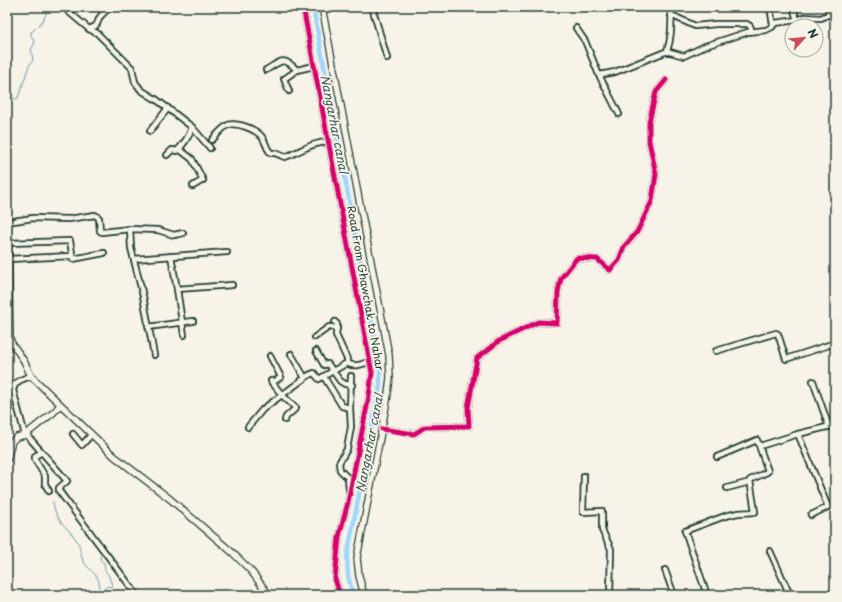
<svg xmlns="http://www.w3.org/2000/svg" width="842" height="602" font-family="'Playpen Sans',sans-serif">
  <rect width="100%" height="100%" fill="#f7f3e8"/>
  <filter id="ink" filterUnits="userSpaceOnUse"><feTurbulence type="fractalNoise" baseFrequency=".025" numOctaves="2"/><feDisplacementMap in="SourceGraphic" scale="8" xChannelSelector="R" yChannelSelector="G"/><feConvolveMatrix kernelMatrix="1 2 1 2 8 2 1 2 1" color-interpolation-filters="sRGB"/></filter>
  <g filter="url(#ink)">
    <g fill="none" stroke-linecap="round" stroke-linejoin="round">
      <!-- stream -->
      <g stroke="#6b99ad" stroke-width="1">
        <path d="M7,98L16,99L18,98L29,66L33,60L31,49L35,43L31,35V32C37,28 42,23 45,16C47,12 47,10 50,7"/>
        <path d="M53,502C55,520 65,525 75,538C80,543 80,552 82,558C87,572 105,574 98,595"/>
        <polyline points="100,589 103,590 108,586 111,587 112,585 108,574 105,571 104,563 100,559 102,552"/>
      </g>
      <!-- canal -->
      <polyline stroke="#9ed7fe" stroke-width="4.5" points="313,7 380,366 380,385 347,557 348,576 353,595"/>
      <!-- minor casing -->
      <g stroke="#1f3d34" stroke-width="8">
        <g id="minor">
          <polyline points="63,7 89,29 97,33 132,68 135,82 141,90 157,100 192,127 210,148"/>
          <polyline points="372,7 387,58"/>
          <polyline points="770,7 773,25"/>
          <polyline points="793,7 797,20"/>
          <polyline points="671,15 695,26 716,24 747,24 750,26 752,31"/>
          <polyline points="576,28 585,41 599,75 619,114"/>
          <path d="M89,29C99,25 96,25 100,17C102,14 107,10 110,7"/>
          <path d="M667,51C672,37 672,22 671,7"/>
          <path d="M266,70C281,61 283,56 297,70L314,66"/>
          <polyline points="599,75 615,72 665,52 670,52 684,56 705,46 748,32 766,30 772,27 775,23 797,20 805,17 821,18 832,13"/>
          <polyline points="289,91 284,79 297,70"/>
          <polyline points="150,131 168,108"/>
          <path d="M212,140C216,136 222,128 228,125C237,122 256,129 262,137C266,142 266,149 271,153H275L285,157C300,152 312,142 329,142"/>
          <polyline points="179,149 192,159 203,180 193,186"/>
          <path d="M167,155L172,150L177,151C184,144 189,137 192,127"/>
          <polyline points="7,222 33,218 69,219 95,215 99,218 100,231 102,232 130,229 158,230 174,235 183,233"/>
          <polyline points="130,229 131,248 143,296 154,355"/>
          <polyline points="8,243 70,241 73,259 104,253"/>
          <polyline points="171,256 177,289 184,335"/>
          <polyline points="8,259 72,256"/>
          <polyline points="134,259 227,252"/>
          <polyline points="177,289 232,285"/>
          <polyline points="335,322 337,324 336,335 347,359 348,362 347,363"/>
          <polyline points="148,327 193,321"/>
          <polyline points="315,337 329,327 331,327 337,329"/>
          <polyline points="316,351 324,365 328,364 340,381 345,384 352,385"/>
          <polyline points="716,351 776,333 778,334 786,359 835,343"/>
          <polyline points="291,354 305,378"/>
          <polyline points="270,356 281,377 272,383"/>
          <polyline points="324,377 342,406 350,408"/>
          <polyline points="271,381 282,395 296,408 286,417 285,420"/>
          <polyline points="813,381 829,427"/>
          <polyline points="7,383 14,385"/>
          <path d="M248,427L263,409L309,375L314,373L319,379L347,363C355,368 362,364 371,361"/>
          <polyline points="382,429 414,434 425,427 469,426 468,408 477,358 499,341 538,322 557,323 558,292 561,278 577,258 597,259 610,270 619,260 624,247 637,232 652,201 656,174 649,141 649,122 656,92 666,80"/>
          <polyline points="26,434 67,481 59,488 59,491 137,595"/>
          <polyline points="73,434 82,445 91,435"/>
          <polyline points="798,434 828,507 811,515"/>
          <path d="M25,435L13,390C15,381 22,379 31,376"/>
          <polyline points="760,446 798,434 835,425"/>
          <polyline points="42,452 35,456 35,460 45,476 45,484 49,491"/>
          <polyline points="584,476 583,512 602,511 602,530 611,549 610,595"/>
          <polyline points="727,488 750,482"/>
          <polyline points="349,490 348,478 340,470 339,463 347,449 351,427 350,408 351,376"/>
          <polyline points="7,495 8,497"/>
          <polyline points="770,551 790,595"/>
          <polyline points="665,570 674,595"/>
          <polyline points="707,595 685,531 725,516 738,513 755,512 750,480 767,472 768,471 757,440 717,457"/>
          <polyline points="778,595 788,591"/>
        </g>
      </g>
      <!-- tertiary casing -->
      <g stroke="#1f3d34" stroke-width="8">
        <g id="tertiary">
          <polyline points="303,7 372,373 369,396 348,502 339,537 335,579 340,595"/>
          <polyline points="322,7 389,355 390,378 387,401 357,558 359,576 364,595"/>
          <polyline points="7,181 7,190"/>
          <polyline points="7,228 8,236 10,337 11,342 24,361 31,376 114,456 170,499 233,553 251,571 269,595"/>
          <polyline points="7,460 12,441 17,437 25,435 54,412 60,405"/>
        </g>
      </g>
      <!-- primary casing -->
      <g stroke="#1f3d34" stroke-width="10">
        <polyline id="primary" points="828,7 835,18"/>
      </g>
      <!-- minor -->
      <use href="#minor" stroke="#f7f3e8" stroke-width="4.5"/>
      <!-- tertiary -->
      <use href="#tertiary" stroke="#f7f3e8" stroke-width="5.5"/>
      <!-- primary -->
      <use href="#primary" stroke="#f5e382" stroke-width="7"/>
      <!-- cycleway casing -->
      <g stroke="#f7f3e8" stroke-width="8">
        <g id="cycleway">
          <polyline points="303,7 372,373 369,396 348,502 339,537 335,579 340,595"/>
          <polyline points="382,429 414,434 425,427 469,426 468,408 477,358 499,341 538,322 557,323 558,292 561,278 577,258 597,259 610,270 619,260 624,247 637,232 652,201 656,174 649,141 649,122 656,92 666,80"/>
        </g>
      </g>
      <!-- cycleway -->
      <use href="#cycleway" stroke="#d6006c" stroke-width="5"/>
    </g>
  </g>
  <g text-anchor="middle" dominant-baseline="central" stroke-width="3.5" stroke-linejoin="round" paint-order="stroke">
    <!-- street labels -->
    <g font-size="11" fill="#1f3d34" stroke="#f7f3e8">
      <text transform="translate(366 288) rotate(80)">Road From Ghawchak to Nahar</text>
    </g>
    <!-- water labels -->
    <g font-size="12" font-style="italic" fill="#385c5c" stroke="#f7f3e8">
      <text transform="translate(335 124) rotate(79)">Nangarhar canal</text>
      <text transform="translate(369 443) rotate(-79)">Nangarhar canal</text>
    </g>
  </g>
  <!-- margin -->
  <rect width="842" height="602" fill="none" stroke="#f7f3e8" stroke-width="24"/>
  <rect x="12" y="12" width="818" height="578" fill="none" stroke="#1f3d34" stroke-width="1.5" filter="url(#ink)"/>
  <!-- north arrow -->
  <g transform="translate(804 38) rotate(63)"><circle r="19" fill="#f7f3e8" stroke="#a1aaa0"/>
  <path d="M0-3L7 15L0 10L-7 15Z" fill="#d1495b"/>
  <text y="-6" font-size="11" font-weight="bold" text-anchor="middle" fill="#1f3d34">N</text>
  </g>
</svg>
